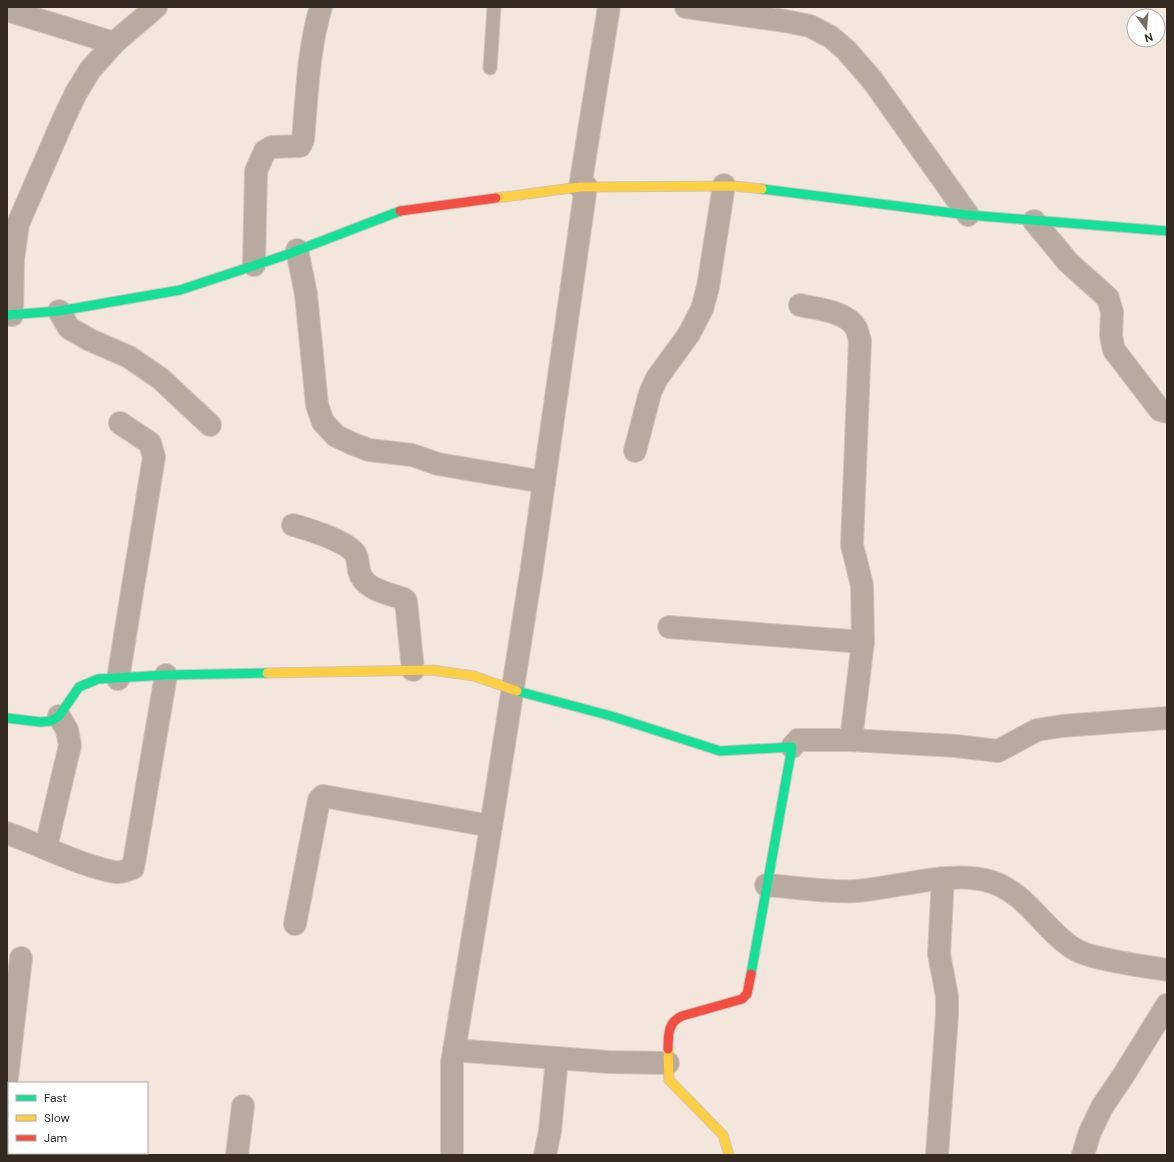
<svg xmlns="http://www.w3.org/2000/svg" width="1174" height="1162" font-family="'DM Sans',sans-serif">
  <rect width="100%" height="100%" fill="#f3e6dd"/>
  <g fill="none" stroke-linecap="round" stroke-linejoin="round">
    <!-- lane casing -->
    <g stroke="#cfc5bd" stroke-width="15">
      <polyline id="lane" points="490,68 494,7"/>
    </g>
    <!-- street casing -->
    <g stroke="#cfc5bd" stroke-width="24">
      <g id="street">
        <polyline points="686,7 785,21 810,26 831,37 846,50 873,81 968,215"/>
        <polyline points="7,10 114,43"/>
        <polyline points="580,187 609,7"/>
        <polyline points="1034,221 1068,262 1108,298 1112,312 1111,336 1114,350 1160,410 1167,412"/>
        <polyline points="297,250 306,294 317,405 323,422 336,436 353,444 369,450 412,455 438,464 544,482"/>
        <path d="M254,265L256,171L265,151L272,147L300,146L303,140C307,96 308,49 321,7"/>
        <path d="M800,305C816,309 847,311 856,328C858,331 858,336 860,340L852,545L862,585L863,642L851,740"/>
        <polyline points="59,311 69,328 90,340 129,357 161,379 210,425"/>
        <polyline points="12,315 13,260 18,224 64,118 76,93 90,70 114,43 156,7"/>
        <polyline points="635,451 650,393 657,378 689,334 702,309 708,287 724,185"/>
        <path d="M293,525C308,529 343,540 353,551C358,555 358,565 359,571C364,590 388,593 404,599L406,601L413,670"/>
        <polyline points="669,627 863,642"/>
        <polyline points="118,679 154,457 150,443 120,423"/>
        <polyline points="792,747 798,740 851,740 956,746 998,751 1037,730 1062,726 1167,718"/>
        <path d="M7,833C41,845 81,866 115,872C121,873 128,870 133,868L166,675"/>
        <polyline points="46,847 70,745 67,730 59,716"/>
        <path d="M766,885C795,887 827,893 856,891C897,888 953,869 992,882C1028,894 1044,931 1076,950C1094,960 1144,966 1167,970"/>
        <polyline points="295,924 319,800 323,796 491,826"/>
        <polyline points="454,1050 608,1062 668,1063"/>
        <polyline points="7,1078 21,958"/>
        <polyline points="7,1107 9,1113"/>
        <polyline points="38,1153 39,1155"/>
        <polyline points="237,1155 243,1106"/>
        <polyline points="452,1155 452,1063 488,845 532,567 586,186"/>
        <polyline points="545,1155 550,1131 557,1058"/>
        <polyline points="937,1155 947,1015 947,996 939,954 943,878"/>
        <polyline points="1083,1155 1090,1132 1102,1107 1123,1076 1167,1005"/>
      </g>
    </g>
    <!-- fast casing -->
    <g stroke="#cfc5bd" stroke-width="11">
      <g id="fast">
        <polyline points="762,189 968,215 1167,231"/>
        <polyline points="7,315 59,311 180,290 283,256 400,211"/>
        <polyline points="517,691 611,716 720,751 792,747 751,974"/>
        <polyline points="7,718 40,722 51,721 59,716 79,687 98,679 166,675 267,673"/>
      </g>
    </g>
    <!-- slow casing -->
    <g stroke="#cfc5bd" stroke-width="11">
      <g id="slow">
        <polyline points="496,198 580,187 735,186 762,189"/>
        <polyline points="267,673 432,670 474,676 517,691"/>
        <polyline points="668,1049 669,1080 723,1135 729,1155"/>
      </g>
    </g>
    <!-- jam casing -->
    <g stroke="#cfc5bd" stroke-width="11">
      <g id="jam">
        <polyline points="400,211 496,198"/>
        <path d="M668,1049C668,1035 668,1022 682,1016L742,999L747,994L751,974"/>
      </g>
    </g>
    <!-- lane -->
    <use href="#lane" stroke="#b8aa9f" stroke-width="13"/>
    <!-- street -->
    <use href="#street" stroke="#b8aa9f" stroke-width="22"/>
    <!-- fast -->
    <use href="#fast" stroke="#16e098" stroke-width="9"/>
    <!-- slow -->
    <use href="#slow" stroke="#ffcf43" stroke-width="9"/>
    <!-- jam -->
    <use href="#jam" stroke="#f24e42" stroke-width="9"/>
  </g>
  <!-- border -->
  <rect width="1174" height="1162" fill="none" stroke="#352a22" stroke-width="16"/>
  <!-- legend -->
  <rect x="8" y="1082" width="140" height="72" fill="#ffffff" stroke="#aeaaa7"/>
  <rect x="16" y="1095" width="20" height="6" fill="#16e098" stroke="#aeaaa7"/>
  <text x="44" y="1102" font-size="12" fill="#352a22">Fast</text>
  <rect x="16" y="1115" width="20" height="6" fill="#ffcf43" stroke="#aeaaa7"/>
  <text x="44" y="1122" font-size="12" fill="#352a22">Slow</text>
  <rect x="16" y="1135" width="20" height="6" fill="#f24e42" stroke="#aeaaa7"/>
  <text x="44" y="1142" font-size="12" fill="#352a22">Jam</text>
  <!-- north arrow -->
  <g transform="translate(1146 28) rotate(164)"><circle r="19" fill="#ffffff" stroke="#aeaaa7"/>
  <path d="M0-3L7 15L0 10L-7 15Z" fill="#786c63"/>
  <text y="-6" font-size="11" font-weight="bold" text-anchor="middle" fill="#352a22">N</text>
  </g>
</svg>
